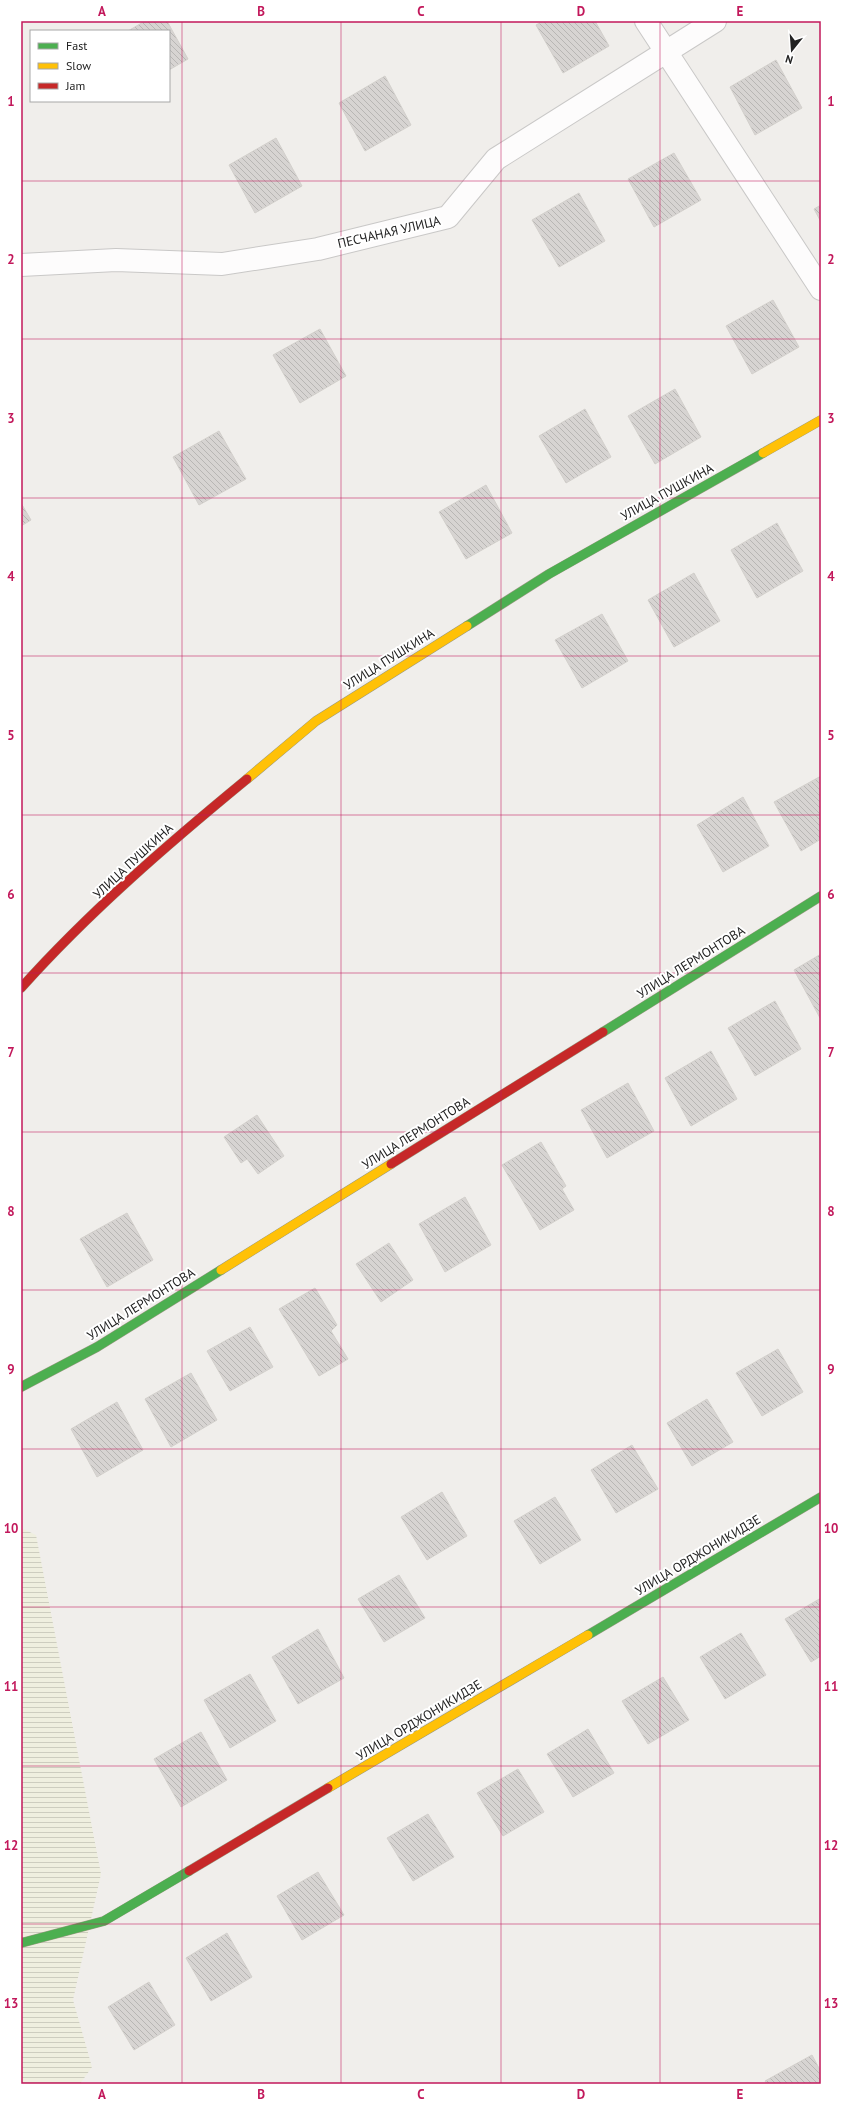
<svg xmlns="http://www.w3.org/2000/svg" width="842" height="2105" font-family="'PT Sans',sans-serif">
  <defs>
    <pattern id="farmland-rules" width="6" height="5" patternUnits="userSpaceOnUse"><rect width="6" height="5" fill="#efefdf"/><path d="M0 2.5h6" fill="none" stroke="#cdcdbf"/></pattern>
    <pattern id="building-back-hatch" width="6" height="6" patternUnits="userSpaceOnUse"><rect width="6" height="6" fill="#d7d4d2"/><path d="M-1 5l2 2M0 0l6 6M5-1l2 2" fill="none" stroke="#b8b6b4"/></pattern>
  </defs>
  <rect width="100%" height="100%" fill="#f0eeeb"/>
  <!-- farmland -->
  <polygon fill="url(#farmland-rules)" points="21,1528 36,1535 101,1874 73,2000 92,2067 80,2084 21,2084"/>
  <!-- building -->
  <g fill="url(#building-back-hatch)" stroke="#d3d0cc">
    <polygon points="145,21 167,21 188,59 169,70 169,31 128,31"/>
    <polygon points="543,21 595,21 609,46 563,73 536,25"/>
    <polygon points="776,60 802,108 755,135 730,87"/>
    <polygon points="385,76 411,125 365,151 339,103"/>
    <polygon points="276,138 302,186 255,213 229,165"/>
    <polygon points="674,153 701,200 654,227 628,179"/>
    <polygon points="579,193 605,241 559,267 532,220"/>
    <polygon points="821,205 821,222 814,209"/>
    <polygon points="773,300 799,347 752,374 726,326"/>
    <polygon points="320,329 346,376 300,403 273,355"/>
    <polygon points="675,389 701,437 655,464 628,416"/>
    <polygon points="585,409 611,457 566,483 539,436"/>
    <polygon points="219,431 246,479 199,505 173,457"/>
    <polygon points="486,485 512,533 466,559 439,512"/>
    <polygon points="21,503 31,520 21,526"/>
    <polygon points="777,523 803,571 757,598 731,550"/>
    <polygon points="694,573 720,621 674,647 648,600"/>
    <polygon points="602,614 628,661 582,688 555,640"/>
    <polygon points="821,776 821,839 801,851 774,802"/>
    <polygon points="743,797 769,846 723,872 697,825"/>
    <polygon points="821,954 821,1017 820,1018 794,970"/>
    <polygon points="775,1001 801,1049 755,1076 728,1028"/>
    <polygon points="711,1051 737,1099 691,1126 665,1078"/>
    <polygon points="628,1083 654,1131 607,1158 581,1110"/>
    <polygon points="257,1115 284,1156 258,1174 247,1159 241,1163 224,1137"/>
    <polygon points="541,1142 566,1186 562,1189 574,1210 540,1230 502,1165"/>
    <polygon points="465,1197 491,1245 445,1272 419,1224"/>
    <polygon points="127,1213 153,1260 107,1287 80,1239"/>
    <polygon points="389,1243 413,1280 381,1302 356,1264"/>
    <polygon points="315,1288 337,1325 331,1331 348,1359 319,1376 279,1309"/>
    <polygon points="250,1327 273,1367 230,1391 207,1351"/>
    <polygon points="778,1349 803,1392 762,1416 736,1373"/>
    <polygon points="191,1373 217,1420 171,1447 145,1399"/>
    <polygon points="707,1399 733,1442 692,1466 667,1423"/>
    <polygon points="117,1402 143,1450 97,1477 71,1429"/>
    <polygon points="632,1445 658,1489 616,1513 591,1470"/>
    <polygon points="442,1492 467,1536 427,1560 401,1517"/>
    <polygon points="555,1497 581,1540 540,1564 514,1521"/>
    <polygon points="399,1575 425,1618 384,1642 358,1599"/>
    <polygon points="821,1598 821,1656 811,1662 785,1619"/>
    <polygon points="318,1629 344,1678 298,1704 272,1657"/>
    <polygon points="741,1633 766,1675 725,1699 700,1657"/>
    <polygon points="250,1674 276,1721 230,1748 204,1700"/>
    <polygon points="663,1677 689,1720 648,1744 622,1701"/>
    <polygon points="588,1729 614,1773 573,1797 547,1754"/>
    <polygon points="201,1732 227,1780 181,1807 154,1759"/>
    <polygon points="518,1769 544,1812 503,1836 477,1793"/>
    <polygon points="428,1814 454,1857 413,1881 387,1838"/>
    <polygon points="318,1872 344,1915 302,1940 277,1896"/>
    <polygon points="227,1933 252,1977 211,2001 186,1958"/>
    <polygon points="149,1982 175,2025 134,2050 108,2007"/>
    <polygon points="812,2055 821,2072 821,2084 767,2084 765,2081"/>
  </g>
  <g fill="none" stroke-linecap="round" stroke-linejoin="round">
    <!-- street casing -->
    <g stroke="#c9c8c7" stroke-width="24">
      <g id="street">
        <polyline points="646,21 821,289"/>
        <polyline points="21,265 116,260 222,264 318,249 448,217 496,159 715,21"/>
      </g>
    </g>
    <!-- fast casing -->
    <g stroke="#999a82" stroke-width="10">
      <g id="fast">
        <polyline points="467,626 549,574 763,453"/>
        <polyline points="603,1032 821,896"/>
        <polyline points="21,1387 97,1347 221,1270"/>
        <polyline points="588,1635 821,1497"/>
        <polyline points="21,1943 104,1921 189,1871"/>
      </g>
    </g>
    <!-- slow casing -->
    <g stroke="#999a82" stroke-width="10">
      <g id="slow">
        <polyline points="763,453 821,420"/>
        <polyline points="247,779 316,721 467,626"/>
        <polyline points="221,1270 391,1164"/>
        <polyline points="328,1788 588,1635"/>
      </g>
    </g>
    <!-- jam casing -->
    <g stroke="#999a82" stroke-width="10">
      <g id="jam">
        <path d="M21,988C89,912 168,844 247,779"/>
        <polyline points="391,1164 603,1032"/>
        <polyline points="189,1871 328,1788"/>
      </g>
    </g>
    <!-- street -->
    <use href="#street" stroke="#fdfcfc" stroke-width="22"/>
    <!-- fast -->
    <use href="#fast" stroke="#4caf50" stroke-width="9"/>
    <!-- slow -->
    <use href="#slow" stroke="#ffc107" stroke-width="9"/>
    <!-- jam -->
    <use href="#jam" stroke="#c62828" stroke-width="9"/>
  </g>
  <!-- grid -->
  <path fill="none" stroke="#c2185b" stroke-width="1" stroke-opacity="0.55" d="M182,21V2084M341,21V2084M501,21V2084M660,21V2084M21,181H821M21,339H821M21,498H821M21,656H821M21,815H821M21,973H821M21,1132H821M21,1290H821M21,1449H821M21,1607H821M21,1766H821M21,1924H821"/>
  <g text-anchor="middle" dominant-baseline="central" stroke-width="4" stroke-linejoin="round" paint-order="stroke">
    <!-- street labels -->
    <g font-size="13" fill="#222" stroke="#fff">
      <text transform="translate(389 232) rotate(-13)">ПЕСЧАНАЯ УЛИЦА</text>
      <text transform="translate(667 492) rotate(-29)">УЛИЦА ПУШКИНА</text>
      <text transform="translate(389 659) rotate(-32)">УЛИЦА ПУШКИНА</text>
      <text transform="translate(133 861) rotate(-43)">УЛИЦА ПУШКИНА</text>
      <text transform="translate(691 962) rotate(-32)">УЛИЦА ЛЕРМОНТОВА</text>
      <text transform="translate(416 1133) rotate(-32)">УЛИЦА ЛЕРМОНТОВА</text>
      <text transform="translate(141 1304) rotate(-32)">УЛИЦА ЛЕРМОНТОВА</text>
      <text transform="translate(698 1555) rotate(-31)">УЛИЦА ОРДЖОНИКИДЗЕ</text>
      <text transform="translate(419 1720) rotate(-31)">УЛИЦА ОРДЖОНИКИДЗЕ</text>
    </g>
  </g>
  <!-- border -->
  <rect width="842" height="2105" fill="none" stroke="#ffffff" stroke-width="44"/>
  <!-- legend -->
  <rect x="30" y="30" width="140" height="72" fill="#ffffff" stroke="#a7a7a7"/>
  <rect x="38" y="43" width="20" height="6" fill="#4caf50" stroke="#a7a7a7"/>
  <text x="66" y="50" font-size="12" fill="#222222">Fast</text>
  <rect x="38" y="63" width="20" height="6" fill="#ffc107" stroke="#a7a7a7"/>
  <text x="66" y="70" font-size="12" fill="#222222">Slow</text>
  <rect x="38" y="83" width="20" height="6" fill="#c62828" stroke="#a7a7a7"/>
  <text x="66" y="90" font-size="12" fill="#222222">Jam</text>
  <!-- north arrow -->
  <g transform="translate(792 50) rotate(197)" stroke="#ffffff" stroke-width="3" paint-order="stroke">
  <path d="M0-3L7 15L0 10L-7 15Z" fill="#222222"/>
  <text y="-6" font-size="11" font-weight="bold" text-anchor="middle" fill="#222222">N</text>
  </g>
  <rect x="22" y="22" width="798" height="2061" fill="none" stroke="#c2185b" stroke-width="1.5"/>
  <g font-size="13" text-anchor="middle" font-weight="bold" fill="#c2185b">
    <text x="102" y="16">A</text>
    <text x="261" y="16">B</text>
    <text x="421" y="16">C</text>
    <text x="581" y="16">D</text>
    <text x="740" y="16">E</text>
    <text x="11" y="106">1</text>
    <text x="831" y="106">1</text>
    <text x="11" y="264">2</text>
    <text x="831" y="264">2</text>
    <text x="11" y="423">3</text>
    <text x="831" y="423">3</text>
    <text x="11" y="581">4</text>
    <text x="831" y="581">4</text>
    <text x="11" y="740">5</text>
    <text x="831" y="740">5</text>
    <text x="11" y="899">6</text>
    <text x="831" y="899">6</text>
    <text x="11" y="1057">7</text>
    <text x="831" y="1057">7</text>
    <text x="11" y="1216">8</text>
    <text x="831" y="1216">8</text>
    <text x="11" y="1374">9</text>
    <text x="831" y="1374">9</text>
    <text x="11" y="1533">10</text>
    <text x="831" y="1533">10</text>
    <text x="11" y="1691">11</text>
    <text x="831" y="1691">11</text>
    <text x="11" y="1850">12</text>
    <text x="831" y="1850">12</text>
    <text x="11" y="2008">13</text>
    <text x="831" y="2008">13</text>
    <text x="102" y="2099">A</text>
    <text x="261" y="2099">B</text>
    <text x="421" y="2099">C</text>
    <text x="581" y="2099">D</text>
    <text x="740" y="2099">E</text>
  </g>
</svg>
